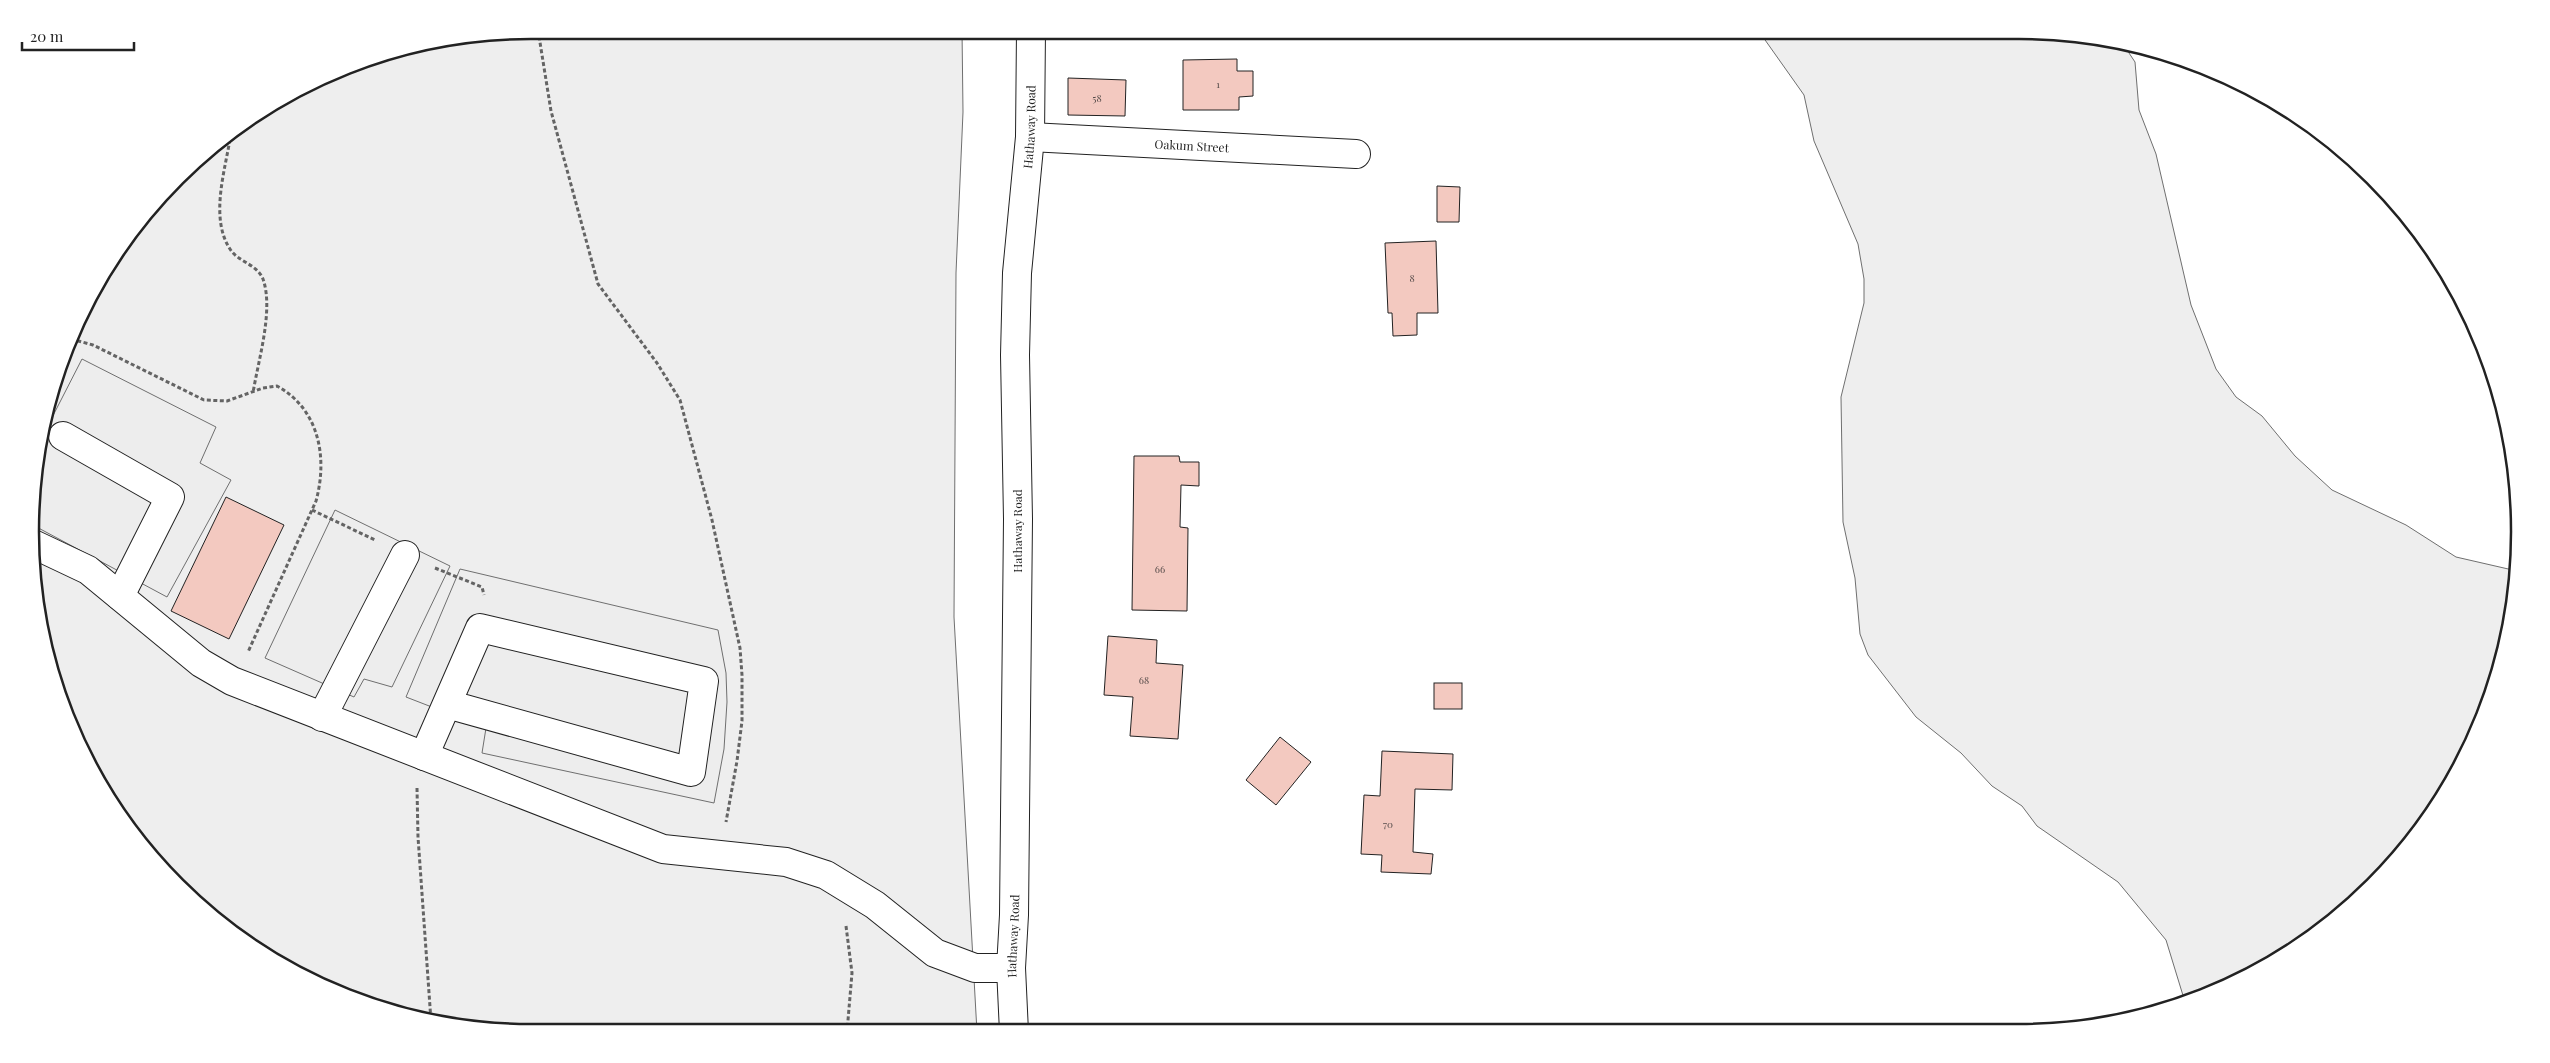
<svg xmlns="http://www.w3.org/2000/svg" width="2550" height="1063" font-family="'Playfair Display',serif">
  <rect width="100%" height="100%" fill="#fff"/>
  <!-- green -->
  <g fill="#eee" stroke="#6f6f6f">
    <polygon points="532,30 962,30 963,112 956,273 954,617 977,1032 532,1033 466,1029 371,1006 309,981 226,929 154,862 97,782 57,693 40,629 30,532 34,466 57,370 97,281 154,201 201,154 281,97 370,57 434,40"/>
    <polygon points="1758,30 2019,30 2084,34 2128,45 2129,53 2135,62 2139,110 2156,154 2191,305 2216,369 2236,397 2262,416 2295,456 2332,490 2406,525 2456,557 2517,571 2516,597 2493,692 2435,810 2349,909 2297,949 2211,995 2185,1002 2166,940 2118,882 2037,826 2022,806 1992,786 1961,753 1916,717 1868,655 1860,634 1855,578 1843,522 1841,397 1864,303 1864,279 1858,244 1814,141 1804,95"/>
  </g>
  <!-- parking -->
  <g fill="#ededed" stroke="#6f6f6f">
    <polygon points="82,359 216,427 200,463 231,480 167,597 31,524 34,466 40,441"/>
    <polygon points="335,510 450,566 392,687 364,679 354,697 265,658"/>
    <polygon points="460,569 718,630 726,673 727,702 724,749 714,803 482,753 486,728 406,697"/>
  </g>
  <!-- building -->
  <g fill="#f3c9c0" stroke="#222">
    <polygon points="1237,59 1237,71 1253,71 1253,96 1239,97 1239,110 1183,110 1183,60"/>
    <polygon points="1068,78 1126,80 1125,116 1068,115"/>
    <polygon points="1437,186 1460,187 1459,222 1437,222"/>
    <polygon points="1436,241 1438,313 1417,313 1417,335 1393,336 1392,313 1388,313 1385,243"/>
    <polygon points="57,368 65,371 46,415 57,370"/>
    <polygon points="1134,456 1179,456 1180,462 1199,462 1199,486 1181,485 1180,527 1188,528 1187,611 1132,610"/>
    <polygon points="226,497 284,525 229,639 171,611"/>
    <polygon points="1108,636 1157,640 1156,663 1183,665 1178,739 1130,736 1133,697 1104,695"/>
    <rect x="1434" y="683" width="28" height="26"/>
    <polygon points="1280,737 1311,762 1276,805 1246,780"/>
    <polygon points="1382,751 1453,754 1452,790 1415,789 1413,852 1433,854 1431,874 1381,872 1382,855 1361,854 1364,795 1380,796"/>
  </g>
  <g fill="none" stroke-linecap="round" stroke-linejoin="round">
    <!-- minor casing -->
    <g stroke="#222" stroke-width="30">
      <g id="minor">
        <path id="s1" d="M1030,137L1356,154"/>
        <polyline points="63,436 170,497 120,596"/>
        <polyline points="31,543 88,570 201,663 232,681 663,849 786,862 826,875 875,905 935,953 975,968 1011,968"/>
        <polyline points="322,717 405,555"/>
        <polyline points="424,756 480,628 704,681 691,772 447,704"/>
      </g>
    </g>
    <!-- major casing -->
    <g stroke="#222" stroke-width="30">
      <g id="major">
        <path id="s2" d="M1014,1032L1011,968L1014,915L1018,519L1015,355L1017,273L1030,137L1031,30"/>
      </g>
    </g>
    <!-- path -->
    <g stroke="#646464" stroke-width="3" stroke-dasharray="4 2.5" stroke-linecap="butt">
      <polyline points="538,30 551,111 598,284 657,363 680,400 712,520 740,648 742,675 742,721 737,761 726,822"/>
      <path d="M231,133C226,168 209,217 230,249C238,262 257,264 263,279C274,310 258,361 253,393"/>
      <path d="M71,339L93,345L204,400L227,401L263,388L277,386C319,409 328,457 316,501L248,652"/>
      <polyline points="312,510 375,540"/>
      <polyline points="435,568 482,587 484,595"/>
      <polyline points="417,788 418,837 431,1021"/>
      <polyline points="846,926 852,973 847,1032"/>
    </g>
    <!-- minor -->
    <use href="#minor" stroke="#fff" stroke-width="28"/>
    <!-- major -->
    <use href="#major" stroke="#fff" stroke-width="28"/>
  </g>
  <g text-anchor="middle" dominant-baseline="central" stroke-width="4" stroke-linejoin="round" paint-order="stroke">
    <!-- number labels -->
    <g font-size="10" fill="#564c4a">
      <text x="1218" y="84">1</text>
      <text x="1097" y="98">58</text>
      <text x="1412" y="278">8</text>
      <text x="1160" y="569">66</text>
      <text x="1144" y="680">68</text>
      <text x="1388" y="824">70</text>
    </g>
    <!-- street labels -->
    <g font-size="12" fill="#222" stroke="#fff">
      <text stroke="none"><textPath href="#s2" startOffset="906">Hathaway Road</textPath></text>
      <text stroke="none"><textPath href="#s1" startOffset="162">Oakum Street</textPath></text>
      <text transform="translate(1017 531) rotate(-90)">Hathaway Road</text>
      <text stroke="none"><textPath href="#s2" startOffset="96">Hathaway Road</textPath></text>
    </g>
  </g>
  <!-- crop -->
  <path d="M0 0H2550V1063H0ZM531 39H2019A492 492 0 0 1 2511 531V532A492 492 0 0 1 2019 1024H531A492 492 0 0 1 39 532V531A492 492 0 0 1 531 39Z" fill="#fff" fill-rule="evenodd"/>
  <path fill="none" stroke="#222" stroke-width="2.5" d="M531 39H2019A492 492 0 0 1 2511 531V532A492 492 0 0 1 2019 1024H531A492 492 0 0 1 39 532V531A492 492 0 0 1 531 39Z"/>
  <!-- scale -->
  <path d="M22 42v8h112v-8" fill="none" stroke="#222222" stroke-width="2.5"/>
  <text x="30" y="42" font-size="15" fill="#222222" stroke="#ffffff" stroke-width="4" paint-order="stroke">20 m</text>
</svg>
